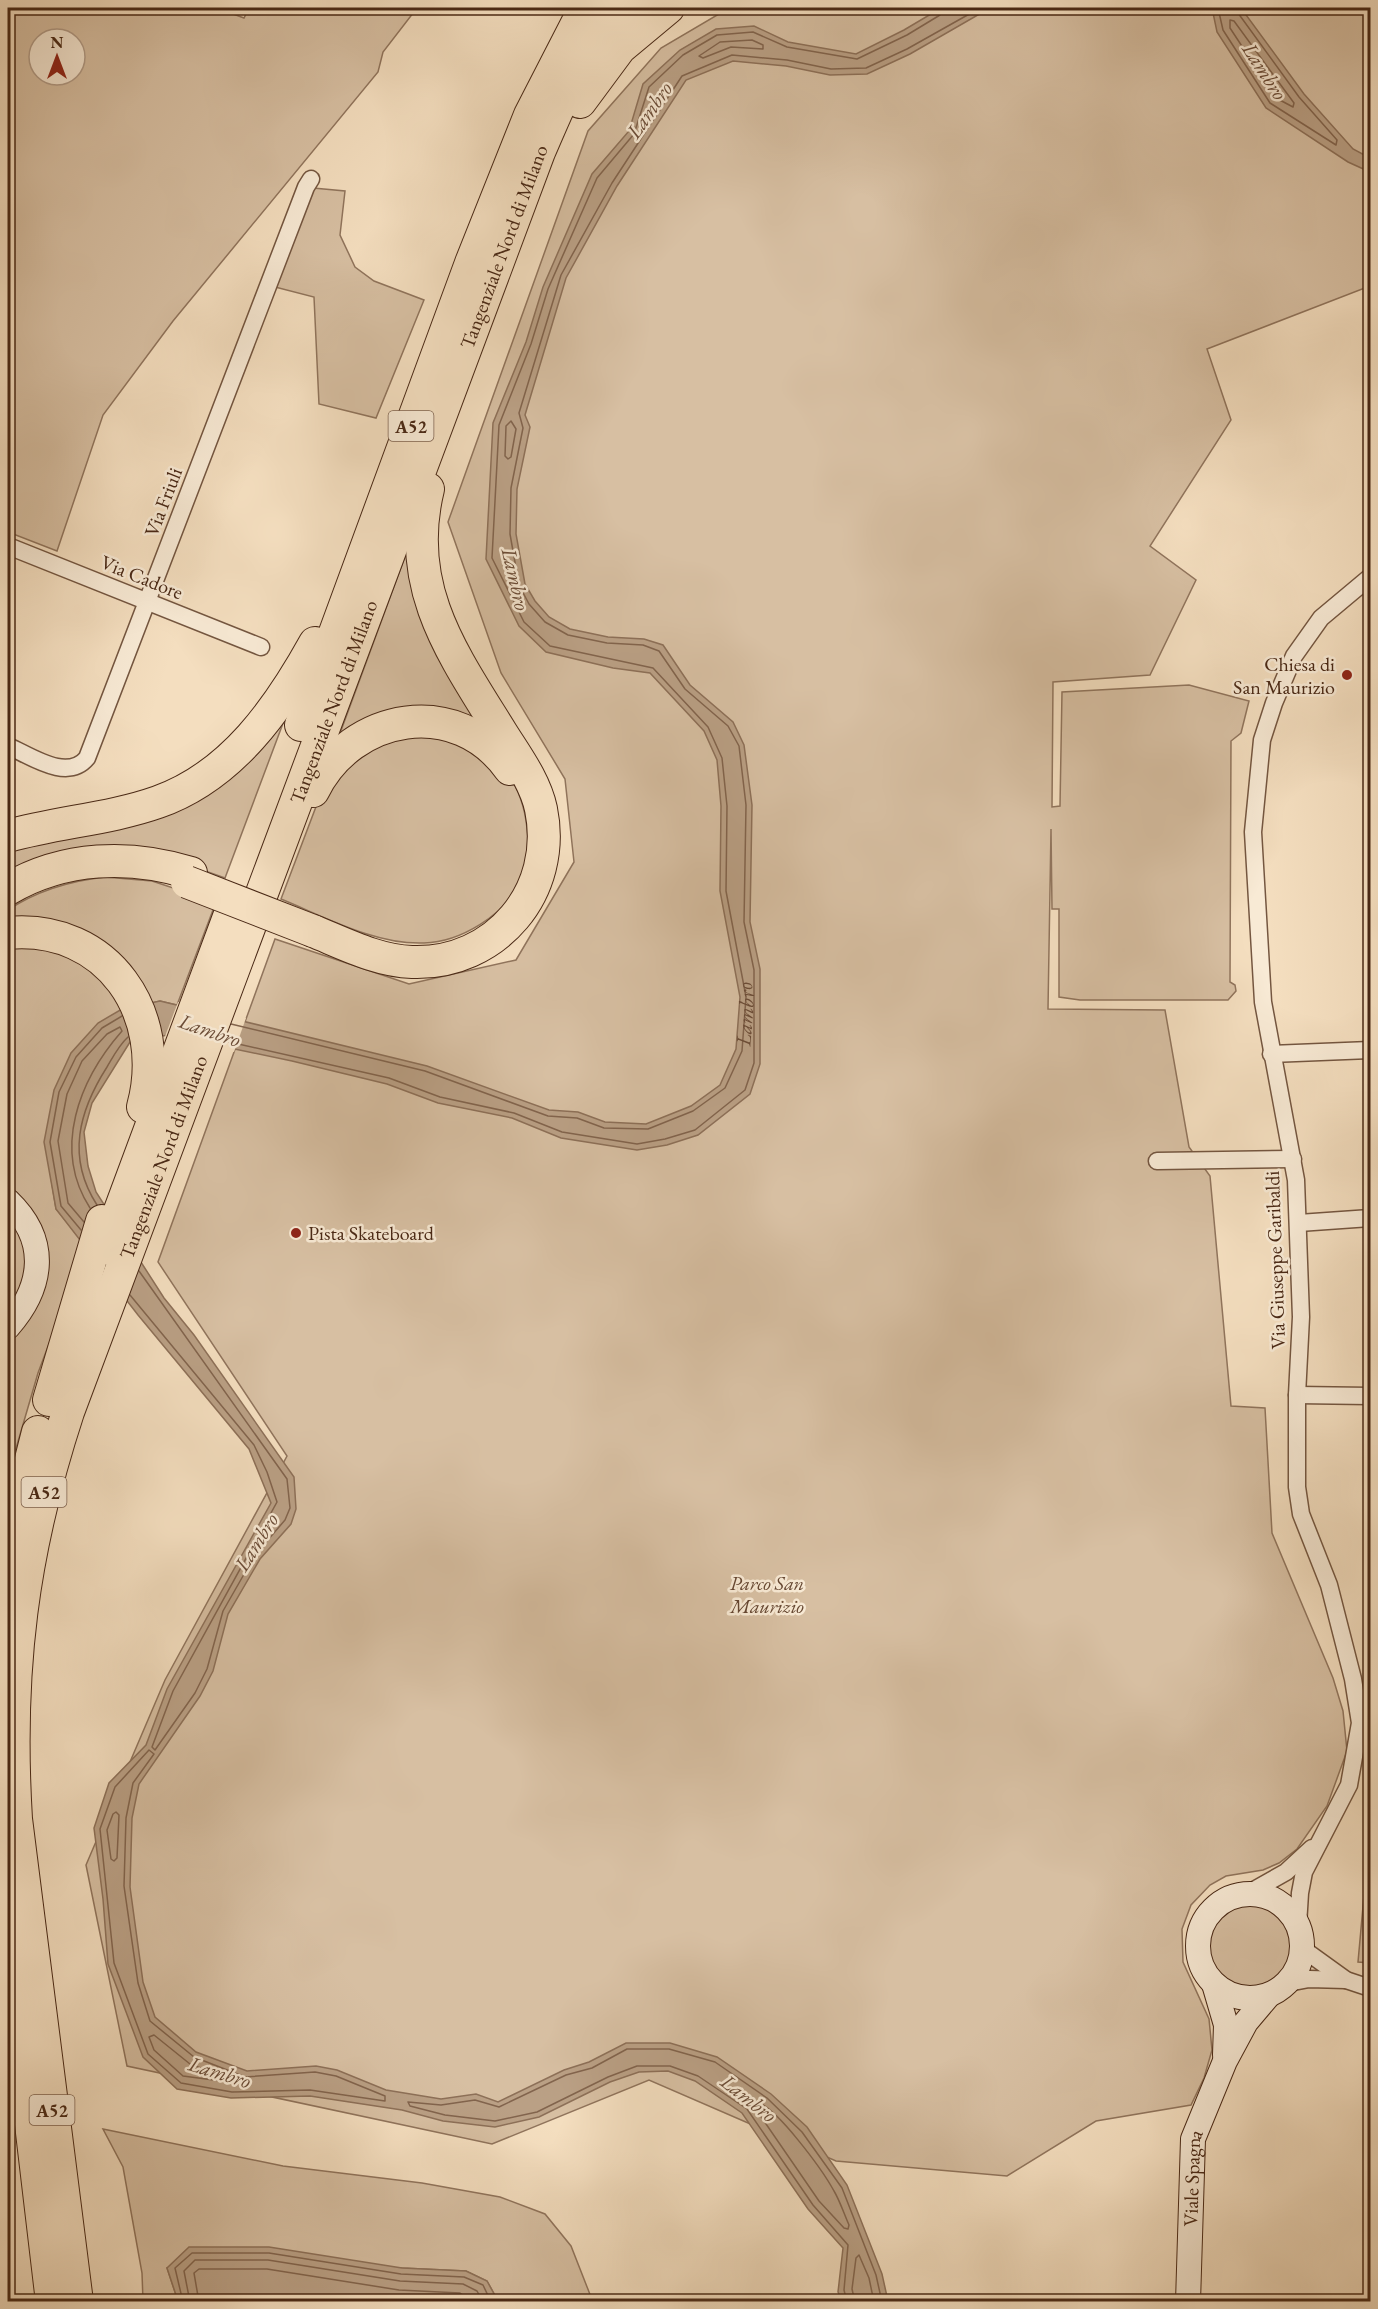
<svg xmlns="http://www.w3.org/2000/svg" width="1378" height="2309" font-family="'EB Garamond',serif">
  <rect width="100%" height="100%" fill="#f4debf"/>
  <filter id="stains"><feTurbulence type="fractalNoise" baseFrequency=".00333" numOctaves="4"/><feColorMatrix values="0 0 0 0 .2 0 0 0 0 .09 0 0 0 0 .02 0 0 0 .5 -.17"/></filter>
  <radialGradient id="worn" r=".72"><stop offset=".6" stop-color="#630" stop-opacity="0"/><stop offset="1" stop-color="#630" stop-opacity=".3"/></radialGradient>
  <!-- green -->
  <g fill="#d7bfa2" stroke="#90745c" stroke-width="1.5" fill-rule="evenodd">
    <path d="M8,8H217L244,18L249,8H417L383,52L378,72L173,321L103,415L57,551L8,532V418L12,407L8,404ZM39,39H75V75H39Z"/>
    <polygon points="729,8 1370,8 1370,286 1207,349 1231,420 1150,546 1196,580 1150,675 1053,682 1052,807 1060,806 1062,692 1189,685 1249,701 1241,733 1231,741 1230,982 1235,985 1236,991 1228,1000 1080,1000 1059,997 1059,909 1052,909 1051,829 1048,1009 1165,1010 1189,1147 1210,1176 1231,1406 1265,1408 1272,1533 1333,1678 1343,1711 1347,1751 1327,1806 1297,1849 1279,1863 1263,1870 1226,1876 1210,1885 1191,1905 1182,1929 1183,1962 1209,2019 1212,2050 1204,2078 1191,2105 1096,2121 1007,2176 836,2161 649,2080 492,2144 127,2066 86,1865 165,1680 287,1456 158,1262 275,939 409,984 516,960 574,862 565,779 501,673 448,522 588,131 661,48"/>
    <polygon points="313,188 345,191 340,235 355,267 374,281 424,300 376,418 319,404 314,297 275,287"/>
    <polygon points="409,546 492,732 339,736"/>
    <polygon points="288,710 225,878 194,867 8,881 8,845 96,831"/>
    <path d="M440,731C455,740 500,764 509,776C528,803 534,850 520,881C506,915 460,942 424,943C376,945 325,917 281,899L325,783L352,750Z"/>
    <path d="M105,877L152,881L216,902L177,1005L160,1001L148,1004L141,991L8,923V910C38,890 69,881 105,877Z"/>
    <polygon points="8,940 75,948 127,1008 51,1178 56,1209 86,1246 38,1373 8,1476 8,1334 35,1306 25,1205 8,1188"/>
    <polygon points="8,1210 18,1221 30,1271 8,1318"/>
    <polygon points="1368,1851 1370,1851 1370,1963 1358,1962"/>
    <circle cx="1250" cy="1946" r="44"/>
    <polygon points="103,2129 283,2166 422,2183 500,2197 545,2214 571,2246 591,2297 590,2301 498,2301 487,2281 466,2271 402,2268 167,2268 178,2301 143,2301 142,2273 123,2167"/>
  </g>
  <!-- water -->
  <g fill="#baa085" stroke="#8d7058" stroke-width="1.5">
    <polygon points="941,8 990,8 910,54 867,74 830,75 786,66 733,61 686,80 617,186 566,278 525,415 530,427 517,489 516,534 525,584 535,601 549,617 570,629 608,637 644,639 663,645 690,685 733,722 744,745 752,805 750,922 760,969 760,1064 750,1094 698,1135 667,1145 637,1150 561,1138 512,1118 438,1103 387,1084 292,1061 168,1035 130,1042 92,1103 84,1132 88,1166 96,1192 164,1298 194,1335 294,1477 296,1509 291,1524 260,1559 228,1614 213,1671 200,1696 139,1784 132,1818 130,1887 143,1982 155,2017 196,2052 247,2071 316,2066 337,2070 386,2090 441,2099 476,2094 498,2102 564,2070 589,2062 626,2043 670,2043 717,2057 771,2094 807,2127 847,2185 882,2274 888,2301 842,2301 838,2292 843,2248 808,2209 742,2113 695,2081 668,2071 639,2072 610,2082 539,2117 495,2127 443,2121 402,2110 310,2096 231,2098 177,2089 143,2057 108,1964 103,1899 94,1828 109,1783 146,1745 167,1689 271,1503 249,1449 138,1315 56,1209 44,1142 54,1090 71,1053 98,1023 122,1009 160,1001 427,1066 549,1110 578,1112 605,1122 646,1124 691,1106 720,1085 736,1049 740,997 720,891 721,806 717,760 704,731 650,673 613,668 546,652 519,626 486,559 493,423 526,342 543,287 592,174 629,131 643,84 680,50 716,29 754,26 788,42 856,54 904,30"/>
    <polygon points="1212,8 1241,8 1304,94 1353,149 1370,158 1370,172 1348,162 1266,108 1217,32"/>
    <polygon points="189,2247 269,2247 402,2268 466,2271 487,2281 498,2301 178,2301 167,2268"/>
  </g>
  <!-- pier -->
  <polygon fill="#f4debf" points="178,1002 246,1018 234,1052 164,1039"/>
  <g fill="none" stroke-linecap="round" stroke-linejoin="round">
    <!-- shore -->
    <g stroke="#82644d" stroke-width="1.5">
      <polyline points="1218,8 1223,30 1270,103 1336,145 1337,140 1299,97 1238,13 1237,8"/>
      <polygon points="1230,20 1234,21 1294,103 1293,107 1276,98 1230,28"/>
      <polygon points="752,40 763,45 763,49 731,47 703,58 699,56 720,42"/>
      <polygon points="511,421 516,429 511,457 508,459 505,456 506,426"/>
      <path id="s1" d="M231,1024L425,1071L548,1116L577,1118L604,1128L648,1129L693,1111L725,1088L742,1051L746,997L726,891L727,806L722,758L708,727L653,668L550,646L524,622L492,558L499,425L531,344L548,289L597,178L634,134L649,87L683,55L717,35L753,32L787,47L857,59L907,35L940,15L943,8"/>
      <polyline points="225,1041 389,1078 440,1097 514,1113 562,1132 637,1144 665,1139 695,1130 745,1090 754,1063 754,970 744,922 746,805 739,746 728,726 685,689 659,651 643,645 607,643 568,635 545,622 529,604 519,585 510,534 511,488 523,428 519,413 561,275 612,183 682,76 732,55 787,60 831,69 866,68 907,49 980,8"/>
      <path d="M97,1205C66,1157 79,1111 107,1067C113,1057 119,1045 128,1037"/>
      <path d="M84,1222L68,1203L58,1141L67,1094L82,1061L107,1034L120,1027L122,1031C79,1080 52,1149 90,1208"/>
      <polyline points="81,1230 61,1206 50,1142 59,1092 76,1057 102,1028 122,1016"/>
      <polyline points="130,1295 254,1445 267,1472 277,1502 173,1691 152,1747 155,1750 195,1693 207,1669 223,1611 255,1555 285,1520 290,1508 287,1479 139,1271"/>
      <polygon points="149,1750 154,1754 133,1783 126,1818 124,1886 138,1983 150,2021 194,2057 245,2077 315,2072 336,2076 385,2096 385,2101 310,2090 232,2092 181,2083 148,2054 114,1963 100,1829 115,1787"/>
      <polygon points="116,1812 119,1815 117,1858 114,1861 111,1859 107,1830 113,1814"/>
      <polygon points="154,2035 190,2064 227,2078 229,2082 183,2076 154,2050 149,2037"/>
      <path d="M754,2101C775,2104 823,2171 834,2191C840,2201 844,2214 849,2225L848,2229L844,2228L819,2201L753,2105Z"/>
      <polyline points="183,2302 175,2268 192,2253 269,2253 401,2274 464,2277 483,2285 491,2302"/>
      <polyline points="190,2302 184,2271 195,2260 268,2260 400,2281 463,2284 477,2291 483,2302"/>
      <polyline points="199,2302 194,2273 199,2269 267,2269 399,2290 460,2293 473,2302"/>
      <polyline points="847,2302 844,2290 848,2245 813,2205 747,2109 698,2076 670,2066 637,2066 608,2077 537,2112 495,2121 445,2115 410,2106 408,2102 441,2105 475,2100 499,2107 566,2075 592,2068 627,2049 669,2049 715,2062 767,2098 802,2132 842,2188 876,2275 882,2302"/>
      <polyline points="855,2302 852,2289 856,2258 859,2255 869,2278 874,2302"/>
    </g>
    <!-- street casing -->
    <g stroke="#745640" stroke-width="19">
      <g id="street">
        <polyline points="8,546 261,647"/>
        <path d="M8,746C31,756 67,782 87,758L306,187L311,179"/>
        <polyline points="1271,1054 1370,1050"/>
        <polyline points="1157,1161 1293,1159"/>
        <polyline points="1299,1223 1370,1218"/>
        <polyline points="1297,1395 1370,1396"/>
        <polyline points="1247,1894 1286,1872 1312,1848"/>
        <polyline points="1298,1925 1300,1893 1304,1872 1349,1785 1360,1723 1353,1679 1329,1585 1301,1514 1297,1487 1297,1395 1301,1317 1296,1180 1263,1002 1253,832 1262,740 1274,703 1294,656 1321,618 1370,577"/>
        <polyline points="1303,1949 1346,1980 1370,1988"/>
        <polyline points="1288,1983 1309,1979 1346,1980"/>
      </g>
    </g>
    <!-- secondary casing -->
    <g stroke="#492815" stroke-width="26">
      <g id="secondary">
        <path d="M8,1201C49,1240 44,1286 8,1327"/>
        <circle cx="1250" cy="1946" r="52"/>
        <polyline points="1214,1984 1226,2025 1225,2055"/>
        <path id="s2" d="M1188,2302L1193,2139L1225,2061L1246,2022L1268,1996"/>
      </g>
    </g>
    <!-- highway casing -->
    <g stroke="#492815" stroke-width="34">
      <g id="highway">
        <polyline points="580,102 620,48 668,8"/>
        <polyline points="301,725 471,263 530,115 585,8"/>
        <path d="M313,791C351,713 457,694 510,769"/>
        <path d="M8,836C57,822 110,819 158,802C232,776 279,708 315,643"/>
        <path d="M8,889C64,856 130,854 191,873"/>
        <path d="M313,931C345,944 378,961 412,962C496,965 558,891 541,809C535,781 516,756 501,732C452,653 404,587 428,489"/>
        <path d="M8,933C108,924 168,1014 143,1107"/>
        <polyline points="106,1248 233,906"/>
        <polyline points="49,1400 102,1221"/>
        <polyline points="11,1538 38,1432"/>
        <polyline points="8,1929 52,2302"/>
        <path id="s3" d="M77,2302L16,1819C7,1671 22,1552 68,1412L539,152C561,102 582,45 623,8"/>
      </g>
    </g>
    <!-- street -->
    <use href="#street" stroke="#f8ead5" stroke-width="16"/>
    <!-- secondary -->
    <use href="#secondary" stroke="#f8ead5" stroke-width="24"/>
    <!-- highway -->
    <use href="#highway" stroke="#f4debf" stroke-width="32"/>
    <!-- highway-bridge casing -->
    <g stroke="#492815" stroke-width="34" stroke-linecap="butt">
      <polyline id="highway-bridge" points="187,882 313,931"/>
    </g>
    <!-- highway-bridge -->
    <use href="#highway-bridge" stroke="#f4debf" stroke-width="32"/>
  </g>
  <!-- markers -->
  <g fill="#8f2418" stroke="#f8ead5" stroke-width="2">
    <circle cx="1347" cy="675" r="6"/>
    <circle cx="296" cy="1233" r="6"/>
  </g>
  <g text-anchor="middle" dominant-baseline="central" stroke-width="5" stroke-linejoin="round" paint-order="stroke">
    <!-- shield labels -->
    <g fill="#f8ead5" stroke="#7e624f" stroke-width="1.5">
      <rect x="388.5" y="411" width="45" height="30" rx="4.5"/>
      <rect x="21.5" y="1477" width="45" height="30" rx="4.5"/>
      <rect x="29.5" y="2095" width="45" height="30" rx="4.5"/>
    </g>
    <g font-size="18" font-weight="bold" fill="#492815">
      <text x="411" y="426">A52</text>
      <text x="44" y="1492">A52</text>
      <text x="52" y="2110">A52</text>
    </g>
    <!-- street labels -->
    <g font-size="20" fill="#492815" stroke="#f8ead5">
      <text stroke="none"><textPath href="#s3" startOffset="2144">Tangenziale Nord di Milano</textPath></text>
      <text transform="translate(163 502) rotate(-69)">Via Friuli</text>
      <text transform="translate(142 577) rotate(22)">Via Cadore</text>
      <text stroke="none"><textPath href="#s3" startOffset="1658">Tangenziale Nord di Milano</textPath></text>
      <text stroke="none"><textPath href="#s3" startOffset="1172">Tangenziale Nord di Milano</textPath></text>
      <text transform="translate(1275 1260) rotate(-92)">Via Giuseppe Garibaldi</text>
      <text stroke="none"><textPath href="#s2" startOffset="124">Viale Spagna</textPath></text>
    </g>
    <!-- poi labels -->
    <g font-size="20" fill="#492815" stroke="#f8ead5" text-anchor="end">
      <text x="1335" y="664">Chiesa di<tspan x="1335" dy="23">San Maurizio</tspan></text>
      <text x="308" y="1233" text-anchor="start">Pista Skateboard</text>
    </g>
    <!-- park labels -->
    <g font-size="20" font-style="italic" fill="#654631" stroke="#f8ead5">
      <text x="767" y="1583">Parco San<tspan x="767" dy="23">Maurizio</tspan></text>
    </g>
    <!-- water labels -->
    <g font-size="21" font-style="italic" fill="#6b4c37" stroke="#f8ead5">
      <text transform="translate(1265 71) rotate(57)">Lambro</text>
      <text transform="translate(649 110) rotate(-55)">Lambro</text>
      <text transform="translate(516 579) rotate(77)">Lambro</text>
      <text stroke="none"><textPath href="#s1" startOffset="598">Lambro</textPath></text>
      <text transform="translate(210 1030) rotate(19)">Lambro</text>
      <text transform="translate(256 1542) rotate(-58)">Lambro</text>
      <text transform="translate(220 2072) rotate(17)">Lambro</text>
      <text transform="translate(749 2098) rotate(38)">Lambro</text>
    </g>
  </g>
  <!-- margin -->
  <rect width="1378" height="2309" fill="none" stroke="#f4debf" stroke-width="30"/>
  <rect x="9" y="9" width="1360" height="2291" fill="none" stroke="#492815" stroke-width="3"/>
  <rect x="15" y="15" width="1348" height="2279" fill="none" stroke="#492815" stroke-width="1.5"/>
  <!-- north arrow -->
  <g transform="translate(57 57)"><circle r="28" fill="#f8ead5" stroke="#b29c88" stroke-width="1.5"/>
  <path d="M0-4.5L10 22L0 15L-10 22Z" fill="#8f2418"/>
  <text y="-9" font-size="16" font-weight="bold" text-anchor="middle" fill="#492815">N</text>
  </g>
  <rect width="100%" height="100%" filter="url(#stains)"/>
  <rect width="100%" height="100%" fill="url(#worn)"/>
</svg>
